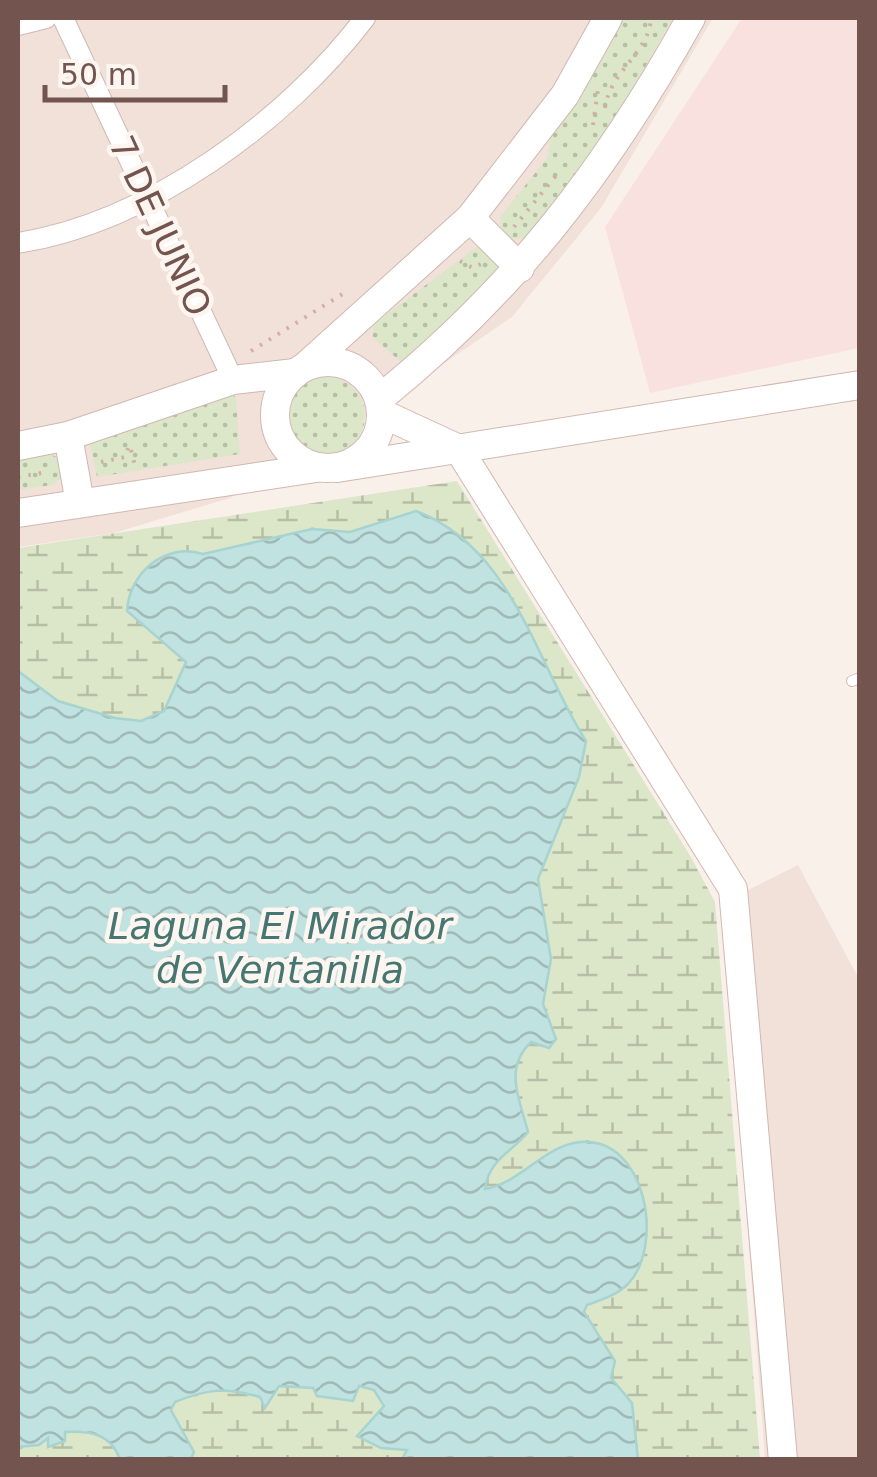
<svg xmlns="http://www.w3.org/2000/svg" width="877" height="1477" font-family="'DejaVu Sans',sans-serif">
  <defs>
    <pattern id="green-dots" width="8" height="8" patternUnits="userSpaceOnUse" patternTransform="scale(2.5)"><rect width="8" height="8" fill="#dce7c9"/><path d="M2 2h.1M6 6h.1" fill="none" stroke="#b7bea6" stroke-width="1.8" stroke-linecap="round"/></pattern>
    <pattern id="wetland-marsh" width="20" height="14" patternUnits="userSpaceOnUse" patternTransform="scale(2.5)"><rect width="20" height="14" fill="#dce7c9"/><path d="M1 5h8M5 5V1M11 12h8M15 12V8" fill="none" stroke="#b7bea6"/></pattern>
    <pattern id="water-waves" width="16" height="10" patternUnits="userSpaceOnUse" patternTransform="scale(2.5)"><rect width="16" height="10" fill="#c0e2e0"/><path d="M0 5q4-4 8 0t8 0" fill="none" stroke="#a0bab8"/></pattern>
  </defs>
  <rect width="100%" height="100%" fill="#faf0ea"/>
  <!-- residential -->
  <g fill="#f1e1d9">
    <polygon points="18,18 713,18 601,208 512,317 338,436 230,498 114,533 18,547"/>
    <polygon points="798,865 859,979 859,1459 765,1459 728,966 748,890"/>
  </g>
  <!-- commercial -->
  <polygon fill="#f9e1df" points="742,18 859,18 859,348 650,393 605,227"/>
  <!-- green -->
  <g fill="url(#green-dots)">
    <polygon points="619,18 673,18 600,146 528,238 509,239 501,229 500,217 547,158 552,130"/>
    <polygon points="479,245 502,266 460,316 401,362 372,337 374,324"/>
    <circle cx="326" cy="416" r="39"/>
    <polygon points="231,395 236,397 240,454 97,477 90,444"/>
    <polygon points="50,454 61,459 62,478 52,485 18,490 18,459"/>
  </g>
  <!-- wetland -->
  <polygon fill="url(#wetland-marsh)" points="457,481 691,857 715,902 760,1459 18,1460 18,548"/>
  <!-- water -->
  <path fill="url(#water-waves)" stroke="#a7d3d0" stroke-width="2.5" d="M416,511C513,548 535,661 586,741L579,777L538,879L551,959L543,1004L556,1039L549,1048L531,1042C503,1069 520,1100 528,1132C511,1153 489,1159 485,1189C519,1184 545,1145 580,1142C646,1136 665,1245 628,1284C617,1295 601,1300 587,1305L584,1312L615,1361L611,1378L632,1403L638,1459H402L407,1450L381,1448L357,1436L384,1406L374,1390L359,1386L353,1401L317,1396L313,1388L279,1386L265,1408L260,1397C226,1387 207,1389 175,1402L171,1410L194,1452L191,1459H120C110,1433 90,1431 65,1432V1441L48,1447V1438L39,1445L18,1447V671L58,701L115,718L141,721L164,711L186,662L127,611C129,573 165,542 203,554L312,529L350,532Z"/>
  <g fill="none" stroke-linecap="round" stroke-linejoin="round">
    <!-- lane casing -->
    <g stroke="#ceb9b3" stroke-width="12">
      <polyline id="lane" points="852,681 860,678"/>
    </g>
    <!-- street casing -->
    <g stroke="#ceb9b3" stroke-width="22">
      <g id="street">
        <polyline points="63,18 233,380"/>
        <polyline points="18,25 46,18"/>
        <path d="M18,243C149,222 286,122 365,18"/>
      </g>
    </g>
    <!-- secondary casing -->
    <g stroke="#d0b8b1" stroke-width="30">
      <g id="secondary">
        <polyline points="470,218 520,268"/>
        <circle cx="328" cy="415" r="53"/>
        <polyline points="307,365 470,218 565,95 608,18"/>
        <path d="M379,399C515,290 607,169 691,18"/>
        <polyline points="381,413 457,448"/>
        <polyline points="68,436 80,503"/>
        <polyline points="18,446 68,436 233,380 295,373"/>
        <polyline points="458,448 733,889 783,1460"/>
        <polyline points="337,468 860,385"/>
        <polyline points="18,513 316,468"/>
      </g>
    </g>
    <!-- path -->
    <g stroke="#d2aea7" stroke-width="4" stroke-dasharray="2.5 8" stroke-linecap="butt">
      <path d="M605,108C610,71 649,53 651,18"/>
      <polyline points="593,125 598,90"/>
      <polyline points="514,227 559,172"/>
      <polyline points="460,261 473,268 481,264"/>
      <polyline points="251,351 349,290"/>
      <polyline points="131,450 136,470"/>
      <polyline points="101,462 125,457 130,443"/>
      <polyline points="18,477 47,472"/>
    </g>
    <!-- lane -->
    <use href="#lane" stroke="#fff" stroke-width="10"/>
    <!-- street -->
    <use href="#street" stroke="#fff" stroke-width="20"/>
    <!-- secondary -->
    <use href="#secondary" stroke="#fff" stroke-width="28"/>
  </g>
  <g text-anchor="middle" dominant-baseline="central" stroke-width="9" stroke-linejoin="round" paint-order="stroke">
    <!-- street labels -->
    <g font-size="35" fill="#73544f" stroke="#fdf5f0">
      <text transform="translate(160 226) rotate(65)">7 DE JUNIO</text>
    </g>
    <!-- water labels -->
    <g font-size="38" font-style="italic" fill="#457672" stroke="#fdf5f0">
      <text x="280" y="926">Laguna El Mirador<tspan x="280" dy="44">de Ventanilla</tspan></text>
    </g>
  </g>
  <!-- border -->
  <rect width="877" height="1477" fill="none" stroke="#73544f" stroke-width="40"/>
  <!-- scale -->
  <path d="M45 85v15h180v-15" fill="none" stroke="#73544f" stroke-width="5"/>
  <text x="60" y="85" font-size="30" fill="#73544f" stroke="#fdf5f0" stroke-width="8" paint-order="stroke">50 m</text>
</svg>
